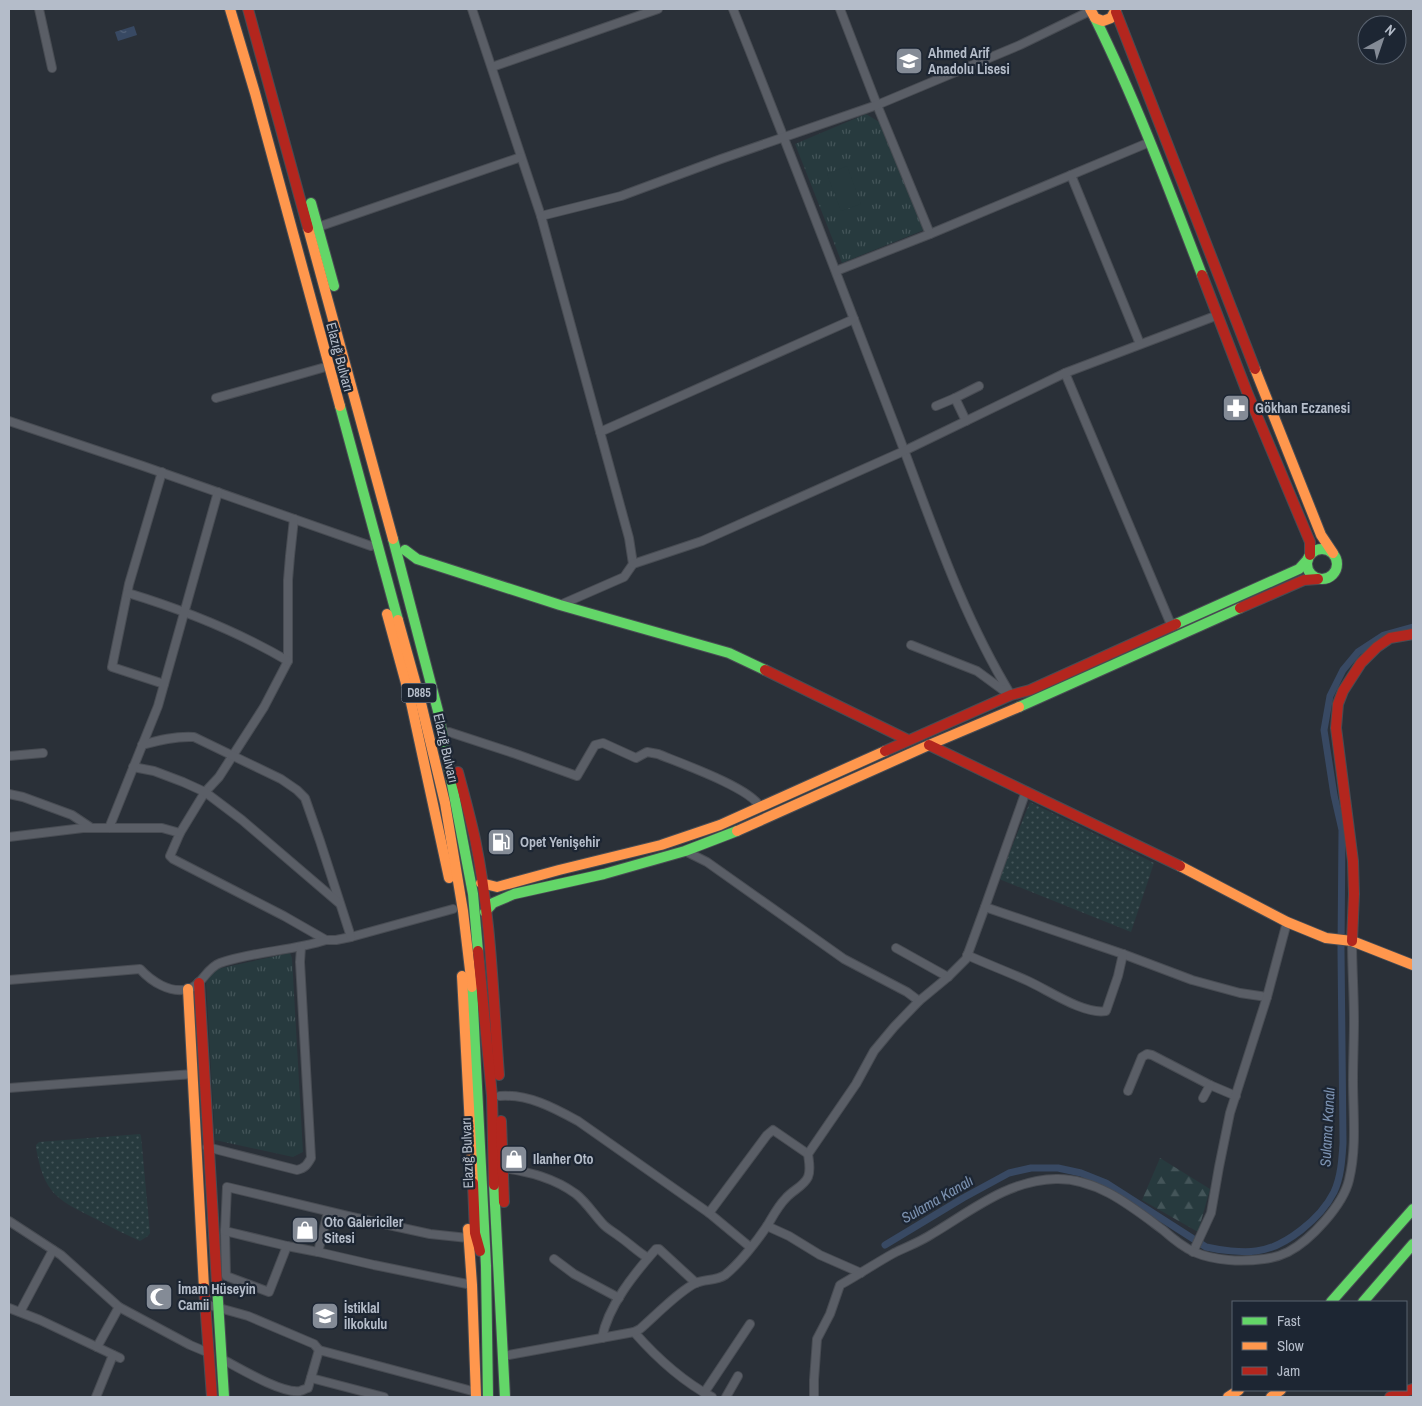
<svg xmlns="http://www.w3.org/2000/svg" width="1422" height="1406" font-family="'Archivo Narrow',sans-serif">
  <defs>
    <pattern id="grass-dots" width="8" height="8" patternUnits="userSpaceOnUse" patternTransform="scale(1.25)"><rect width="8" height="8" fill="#273a3e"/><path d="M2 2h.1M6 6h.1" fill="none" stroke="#445559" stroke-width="1.8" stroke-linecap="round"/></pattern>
    <pattern id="forest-firs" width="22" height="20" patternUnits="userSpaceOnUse" patternTransform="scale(1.25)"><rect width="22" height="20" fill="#273a3e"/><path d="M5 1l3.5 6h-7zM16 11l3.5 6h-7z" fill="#445559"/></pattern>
    <pattern id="park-tufts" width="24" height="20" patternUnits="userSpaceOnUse" patternTransform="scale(1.25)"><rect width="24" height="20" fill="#273a3e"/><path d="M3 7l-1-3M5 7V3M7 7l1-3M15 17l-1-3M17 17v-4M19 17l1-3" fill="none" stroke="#445559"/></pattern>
    <pattern id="water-ripples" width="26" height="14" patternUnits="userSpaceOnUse" patternTransform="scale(1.25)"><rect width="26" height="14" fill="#384963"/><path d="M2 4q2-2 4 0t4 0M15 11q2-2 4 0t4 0" fill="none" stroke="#526178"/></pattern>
  </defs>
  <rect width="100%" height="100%" fill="#2a3038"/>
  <!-- grass -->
  <g fill="url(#grass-dots)">
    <polygon points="1030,802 1154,863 1131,932 999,879"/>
    <path d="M140,1134L141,1136L150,1233L148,1236L140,1241C124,1234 109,1226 94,1218C55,1199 44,1192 36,1148V1145L39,1142Z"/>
  </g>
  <!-- forest -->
  <polygon fill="url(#forest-firs)" points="1160,1158 1210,1189 1198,1232 1142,1200"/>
  <!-- park -->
  <g fill="url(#park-tufts)">
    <polygon points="866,114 881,123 924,230 842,263 795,144"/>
    <polygon points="290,953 292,958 303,1152 293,1157 215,1140 206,981 212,970"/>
  </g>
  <!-- pitch -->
  <polygon fill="#273a3e" points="847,166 861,204 841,211 827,174"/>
  <!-- water -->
  <polygon fill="url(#water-ripples)" points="134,26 137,35 118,41 115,32"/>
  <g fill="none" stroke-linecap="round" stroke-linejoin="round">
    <!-- canal -->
    <path stroke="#384963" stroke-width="7" d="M885,1245L963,1198L1009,1173L1031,1168H1058L1081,1173L1106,1183L1206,1247C1219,1250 1242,1253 1256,1251C1285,1248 1321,1218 1334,1192C1341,1177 1342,1159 1343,1143L1341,950L1342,830L1334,795L1324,730L1330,696L1343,670L1358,652L1384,635L1413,627"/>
    <!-- street casing -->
    <g stroke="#484c53" stroke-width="10">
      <g id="street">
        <polyline points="39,9 52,68"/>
        <polyline points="472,9 541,216 629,538 633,564 624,577 560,605"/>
        <path d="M733,9C788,146 840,283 893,421C929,514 959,610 1011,695"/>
        <polyline points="840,9 877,105 930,234"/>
        <polyline points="492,67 658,9"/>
        <polyline points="1071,175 1140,344"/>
        <polyline points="541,216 621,196 721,159 877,105 1020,45 1090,11"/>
        <polyline points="318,227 521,157"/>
        <polyline points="836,271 930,234 1150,142"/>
        <polyline points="1065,373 1172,627"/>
        <polyline points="216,398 322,368"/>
        <polyline points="955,398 979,386"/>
        <polyline points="936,406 955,398 966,421"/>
        <polyline points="9,421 143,466 371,546"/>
        <polyline points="600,432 854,319"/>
        <polyline points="162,472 129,584 112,667 164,684"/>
        <polyline points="294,519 290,556 288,580 288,661 264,707 219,777 205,792 180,833 170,856 173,859 284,916 326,940 336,940 351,937 453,909"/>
        <polyline points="633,564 702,541 904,451 1065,373 1218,315"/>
        <path d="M128,593C184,610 237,631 288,661"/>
        <polyline points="911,645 977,671 1007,693"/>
        <path d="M449,732L516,754L577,776L595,745L603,743L636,758L647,752L658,754C680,763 751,788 760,807"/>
        <path d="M142,745C159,740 175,736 194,737L281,779L297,790L305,798L320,841L351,937"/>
        <polyline points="9,756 43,753"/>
        <polyline points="133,767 154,771 183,782 205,792 242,820 339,903"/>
        <polyline points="9,794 23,797 72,815 90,827"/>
        <polyline points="109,828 158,706 218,492"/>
        <polyline points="9,837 83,828 162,828 180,833"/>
        <polyline points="685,851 707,862 844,959 907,992 919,1001"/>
        <polyline points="985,907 1123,954 1192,980 1240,993 1267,997"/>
        <polyline points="896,948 948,977"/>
        <path d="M967,955C987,964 1008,972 1028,981C1048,990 1084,1015 1106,1011L1118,976L1123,954"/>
        <path d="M9,980L140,969C151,981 170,994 188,989C202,986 206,968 220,963C255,951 292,951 326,940"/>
        <polyline points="9,1088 193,1074"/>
        <polyline points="1128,1091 1142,1057 1147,1054 1152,1055 1210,1085 1236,1096"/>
        <path d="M500,1096C529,1094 554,1108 578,1121L709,1213L750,1247"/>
        <polyline points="1203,1098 1210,1085"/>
        <path d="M207,1147L297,1170C305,1168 307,1165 311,1158L300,962L301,947"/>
        <path d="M503,1168C530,1172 554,1178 576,1194C586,1202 593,1213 602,1223C607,1229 614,1232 620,1237C630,1244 638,1252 648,1258"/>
        <polyline points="709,1213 767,1135 773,1130 808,1154"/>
        <polyline points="9,1221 61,1255 119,1307 190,1345 209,1353"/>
        <polyline points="767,1226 789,1236 820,1255 861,1273"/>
        <polyline points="225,1231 226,1276 269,1292 287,1246"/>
        <polyline points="468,1238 430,1234 352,1217 227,1187 225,1231 287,1246 318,1252 374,1265 472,1285"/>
        <polyline points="318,1252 328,1212"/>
        <polyline points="1193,1252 1211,1213 1219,1167 1230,1113 1267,997 1287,922"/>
        <polyline points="554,1259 574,1274 619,1298"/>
        <polyline points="205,1304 248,1316 314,1344 319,1350"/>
        <polyline points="9,1308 40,1320 120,1358"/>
        <polyline points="20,1312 53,1250"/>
        <path d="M634,1332C656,1357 682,1381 712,1397"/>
        <path d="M602,1338C608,1306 634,1274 656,1249H659L696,1283"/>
        <polyline points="97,1347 119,1307"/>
        <path d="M503,1356L634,1332L640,1329C654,1317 680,1290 696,1283C705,1279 716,1281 725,1275C739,1264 757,1241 767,1226C773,1216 778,1206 786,1198C793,1190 804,1186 808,1177C811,1170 809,1162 808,1154L856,1084L874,1051L894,1027L919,1001L948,977L966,959L985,907L1026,791"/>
        <path d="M222,1359C239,1368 282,1394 300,1391C303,1390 305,1389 308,1388L319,1350L476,1392"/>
        <polyline points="311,1378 384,1397"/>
        <polyline points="704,1393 750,1324"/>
        <polyline points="96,1397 113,1355"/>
        <polyline points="726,1397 738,1376"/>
        <path d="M814,1397V1380L817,1339L830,1314L840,1285C858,1275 876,1263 894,1253C906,1247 920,1242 932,1234C971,1211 1008,1180 1056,1179C1097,1178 1132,1207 1163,1230C1172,1238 1183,1247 1194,1252C1215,1261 1242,1262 1264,1259C1273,1258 1280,1256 1288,1252C1311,1240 1343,1205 1349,1180C1357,1147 1353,1113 1353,1080C1353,1060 1354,1040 1354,1021C1354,994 1352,968 1352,941"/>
      </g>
    </g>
    <!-- fast casing -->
    <g stroke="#484c53" stroke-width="12">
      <g id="fast">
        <path d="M1095,18C1136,101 1169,189 1202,275"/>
        <polyline points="311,203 334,286"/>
        <polyline points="340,406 398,620"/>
        <polyline points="393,539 438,711 473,894 478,951"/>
        <circle cx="1322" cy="564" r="15"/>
        <polyline points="405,550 417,559 560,605 729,653 765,670"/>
        <polyline points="1176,624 1299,569 1308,559"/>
        <polyline points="1019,707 1240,608"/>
        <polyline points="485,912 493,903 514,894 604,874 685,851 737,831"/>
        <polyline points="472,987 486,1266 488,1397"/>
        <polyline points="494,1185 505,1397"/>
        <polyline points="217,1285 224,1397"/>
        <polyline points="1331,1302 1413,1209"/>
        <polyline points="1363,1302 1413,1244"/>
      </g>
    </g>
    <!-- slow casing -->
    <g stroke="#484c53" stroke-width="12">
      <g id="slow">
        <polyline points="230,9 255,93 340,406"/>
        <polyline points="1090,9 1095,18 1103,21 1111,18 1116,9"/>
        <polyline points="308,228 393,539"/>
        <polyline points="1255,369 1321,535 1333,553"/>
        <polyline points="387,614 410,698 449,878"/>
        <polyline points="398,620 420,699 445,803 463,911 472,987"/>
        <polyline points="737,831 929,745 1019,707"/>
        <polyline points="1180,866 1287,922 1326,938 1352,941 1413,965"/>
        <polyline points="481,883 497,887 559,870 661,845 720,825 885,751"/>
        <polyline points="462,976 473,1183"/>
        <polyline points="188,989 204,1288"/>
        <polyline points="468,1229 472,1285 476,1397"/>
        <polyline points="1228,1397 1239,1390"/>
        <polyline points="1271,1397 1281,1390"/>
      </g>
    </g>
    <!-- jam casing -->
    <g stroke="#484c53" stroke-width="12">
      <g id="jam">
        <polyline points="248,9 308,228"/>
        <polyline points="1116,12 1255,369"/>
        <polyline points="1202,275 1247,392 1310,542 1310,555"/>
        <polyline points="1240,608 1304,580 1318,579"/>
        <polyline points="765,670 908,740"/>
        <polyline points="929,745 1180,866"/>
        <polyline points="885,751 1011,695 1030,690 1176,624"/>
        <path d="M458,772C464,794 470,816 475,839C491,916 493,996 499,1075"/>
        <polyline points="1352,941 1354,894 1353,861 1336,728 1338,704 1343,691 1361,663 1377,647 1390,638 1413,634"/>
        <polyline points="478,951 492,1096 494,1185"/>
        <polyline points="199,983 217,1285"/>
        <polyline points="501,1121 504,1202"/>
        <polyline points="473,1183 475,1233 480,1251"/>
        <polyline points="204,1288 212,1397"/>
        <polyline points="1390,1397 1413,1389"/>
      </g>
    </g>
    <!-- street -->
    <use href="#street" stroke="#5a5e66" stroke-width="8"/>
    <!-- fast -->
    <use href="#fast" stroke="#63d668" stroke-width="10"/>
    <!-- slow -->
    <use href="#slow" stroke="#ff974d" stroke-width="10"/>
    <!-- jam -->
    <use href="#jam" stroke="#b3261e" stroke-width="10"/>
  </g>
  <!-- icons -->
  <defs>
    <g id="school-square" transform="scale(1.4375)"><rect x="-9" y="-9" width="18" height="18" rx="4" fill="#848b96" stroke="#1d2633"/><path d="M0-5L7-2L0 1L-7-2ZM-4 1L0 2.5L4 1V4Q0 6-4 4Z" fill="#fff"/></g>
    <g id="pharmacy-square" transform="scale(1.4375)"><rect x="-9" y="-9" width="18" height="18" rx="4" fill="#848b96" stroke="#1d2633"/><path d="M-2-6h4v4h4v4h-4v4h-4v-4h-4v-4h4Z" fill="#fff"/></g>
    <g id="fuel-square" transform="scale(1.4375)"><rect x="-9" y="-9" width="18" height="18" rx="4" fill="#848b96" stroke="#1d2633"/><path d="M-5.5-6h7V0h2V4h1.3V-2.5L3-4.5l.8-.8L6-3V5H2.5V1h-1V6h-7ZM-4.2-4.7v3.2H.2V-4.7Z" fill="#fff"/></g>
    <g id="shop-square" transform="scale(1.4375)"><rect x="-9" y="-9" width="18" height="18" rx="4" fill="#848b96" stroke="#1d2633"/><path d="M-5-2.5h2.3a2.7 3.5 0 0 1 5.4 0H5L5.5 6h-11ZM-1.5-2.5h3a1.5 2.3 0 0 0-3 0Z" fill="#fff"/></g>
    <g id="mosque-square" transform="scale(1.4375)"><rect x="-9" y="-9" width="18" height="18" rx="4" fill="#848b96" stroke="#1d2633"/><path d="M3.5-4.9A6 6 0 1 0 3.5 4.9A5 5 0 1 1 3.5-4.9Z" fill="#fff"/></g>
  </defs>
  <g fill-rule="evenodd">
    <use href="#school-square" x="909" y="61"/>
    <use href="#pharmacy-square" x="1236" y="408"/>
    <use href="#fuel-square" x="501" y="842"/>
    <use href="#shop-square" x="514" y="1159"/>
    <use href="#shop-square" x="305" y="1230"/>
    <use href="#mosque-square" x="159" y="1297"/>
    <use href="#school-square" x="325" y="1316"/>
  </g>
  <g text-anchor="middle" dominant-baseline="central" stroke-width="4.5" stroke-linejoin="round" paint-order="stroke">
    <!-- shield labels -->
    <rect fill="#1d2633" stroke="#878f9c" stroke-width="1" x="401.5" y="683.5" width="35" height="19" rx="4"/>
    <g font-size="12" font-weight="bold" fill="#b4bcc9">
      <text x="419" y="693">D885</text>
    </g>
    <!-- poi labels -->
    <g font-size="14" font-weight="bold" fill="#b4bcc9" stroke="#1d2633" text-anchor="start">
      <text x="928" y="53">Ahmed Arif<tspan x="928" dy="16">Anadolu Lisesi</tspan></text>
      <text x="1255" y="408">Gökhan Eczanesi</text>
      <text x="520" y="842">Opet Yenişehir</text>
      <text x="533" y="1159">Ilanher Oto</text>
      <text x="324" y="1222">Oto Galericiler<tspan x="324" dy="16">Sitesi</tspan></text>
      <text x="178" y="1289">İmam Hüseyin<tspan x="178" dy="16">Camii</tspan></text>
      <text x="344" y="1308">İstiklal<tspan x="344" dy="16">İlkokulu</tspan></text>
    </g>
    <!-- street labels -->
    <g font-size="14" fill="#b4bcc9" stroke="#1d2633">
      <text transform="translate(340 357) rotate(75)">Elazığ Bulvarı</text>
      <text transform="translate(446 748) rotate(77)">Elazığ Bulvarı</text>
      <text transform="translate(467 1153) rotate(-92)">Elazığ Bulvarı</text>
    </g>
    <!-- water labels -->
    <g font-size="15" font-style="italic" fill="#7c92b1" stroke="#1d2633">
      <text transform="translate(1327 1127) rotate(-87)">Sulama Kanalı</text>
      <text transform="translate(937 1199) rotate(-30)">Sulama Kanalı</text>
    </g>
  </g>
  <!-- border -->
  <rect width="1422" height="1406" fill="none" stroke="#b4bcc9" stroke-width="20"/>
  <!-- legend -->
  <rect x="1232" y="1301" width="175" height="90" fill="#1d2633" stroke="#59626f"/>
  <rect x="1242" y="1317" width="25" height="8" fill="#63d668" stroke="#59626f"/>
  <text x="1277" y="1326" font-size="15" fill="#b4bcc9">Fast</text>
  <rect x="1242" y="1342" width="25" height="8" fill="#ff974d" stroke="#59626f"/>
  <text x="1277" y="1351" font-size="15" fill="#b4bcc9">Slow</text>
  <rect x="1242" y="1367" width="25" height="8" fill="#b3261e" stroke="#59626f"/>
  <text x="1277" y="1376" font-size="15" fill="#b4bcc9">Jam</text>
  <!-- north arrow -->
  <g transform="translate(1382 40) rotate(40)"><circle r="24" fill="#1d2633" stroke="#59626f"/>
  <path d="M0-4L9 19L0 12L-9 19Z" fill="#848b96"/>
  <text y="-8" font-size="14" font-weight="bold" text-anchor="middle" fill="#b4bcc9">N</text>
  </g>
</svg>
